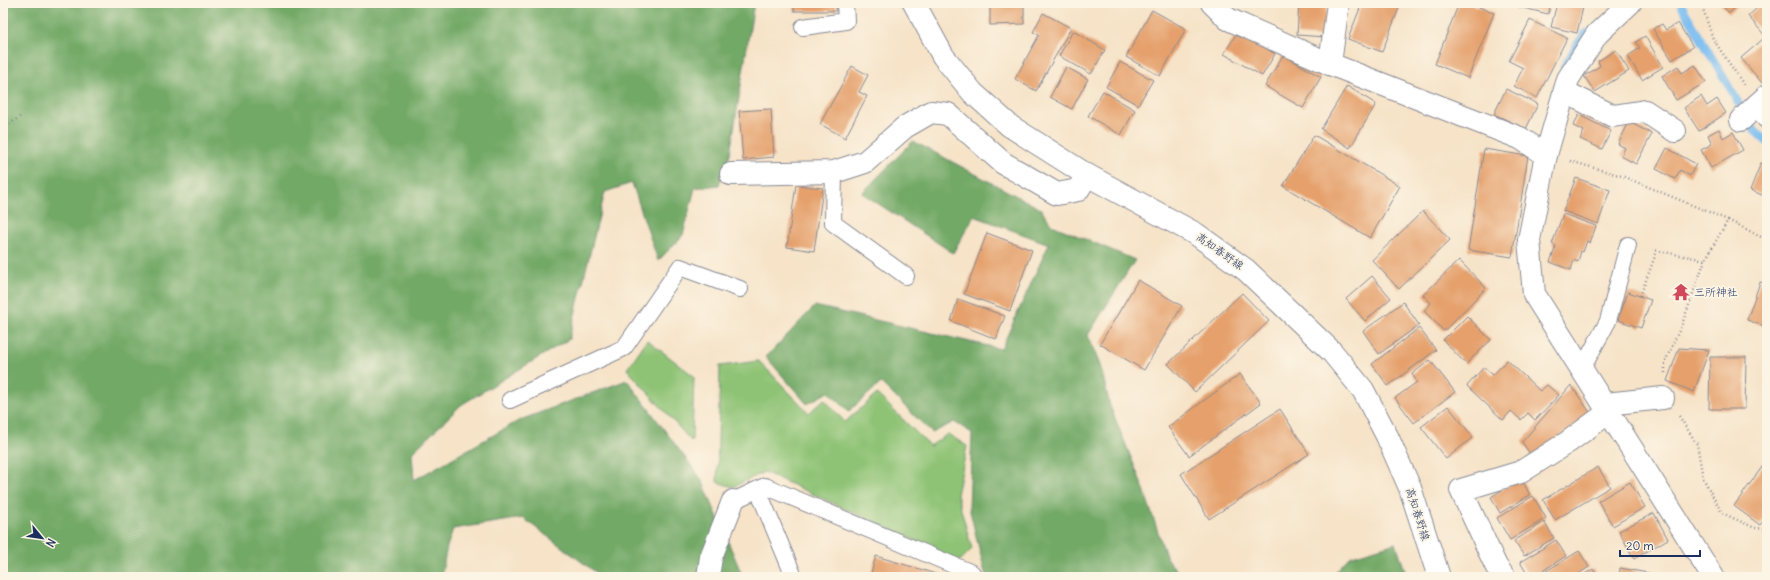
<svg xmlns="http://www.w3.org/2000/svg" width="1770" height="580" font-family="Delius,'Klee One',sans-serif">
  <rect width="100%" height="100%" fill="#fcf5e5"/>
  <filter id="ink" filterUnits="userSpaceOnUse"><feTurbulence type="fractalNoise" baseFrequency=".025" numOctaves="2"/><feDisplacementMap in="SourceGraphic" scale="8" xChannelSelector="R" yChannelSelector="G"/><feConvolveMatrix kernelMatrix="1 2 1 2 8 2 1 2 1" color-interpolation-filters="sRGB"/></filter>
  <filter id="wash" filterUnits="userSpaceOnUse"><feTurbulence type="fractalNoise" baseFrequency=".012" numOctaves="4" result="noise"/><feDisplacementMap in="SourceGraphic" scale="16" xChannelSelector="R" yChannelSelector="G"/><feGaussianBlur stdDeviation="0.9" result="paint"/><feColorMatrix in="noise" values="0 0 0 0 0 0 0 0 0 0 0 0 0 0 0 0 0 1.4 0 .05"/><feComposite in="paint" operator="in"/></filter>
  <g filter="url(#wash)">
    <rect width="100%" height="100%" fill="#f6e3c8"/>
    <!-- green -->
    <g fill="#8ec375" stroke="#54796a">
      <polygon points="647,340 694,376 692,442 627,369"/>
      <polygon points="759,361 809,413 824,399 845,422 877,394 930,446 948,434 967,446 957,495 972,549 960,561 764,472 733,487 717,482 720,366"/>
    </g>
    <!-- forest -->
    <g fill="#72a966" stroke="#466c62">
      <polygon points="3,3 754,3 730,154 719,185 695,188 683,235 658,261 632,183 605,192 569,339 461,405 412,453 414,480 520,420 627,380 702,480 743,577 602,577 523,518 453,529 447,547 441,577 322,577 310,574 301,577 3,577"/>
      <polygon points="913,141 1041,209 1052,225 1135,260 1088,335 1101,368 1110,406 1143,487 1167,559 1182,577 986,577 969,507 972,433 954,422 932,433 881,383 849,411 828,392 807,404 766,357 815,306 1001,349 1049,244 974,216 953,253 862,193"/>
      <polygon points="1396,543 1407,577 1331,577 1349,557"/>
    </g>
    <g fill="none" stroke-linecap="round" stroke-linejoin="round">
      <!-- stream -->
      <g stroke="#7abdf0" stroke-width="8">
        <polyline points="1680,3 1755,131 1767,142"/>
        <polyline points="1564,67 1578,43 1586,33"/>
      </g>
    </g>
    <g id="blocks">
      <!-- building -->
      <g fill="#e5a06c">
        <rect x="794" y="3" width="42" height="8"/>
        <polygon points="990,3 1024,3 1024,24 990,25"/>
        <polygon points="1299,3 1327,3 1325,37 1297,35"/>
        <polygon points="1362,3 1401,3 1382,52 1348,39"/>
        <polygon points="1459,3 1469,3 1494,13 1468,78 1435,64"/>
        <polygon points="1503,3 1551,3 1548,14"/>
        <polygon points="1557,3 1584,3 1577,33 1551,27"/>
        <polygon points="1720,3 1741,3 1729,13"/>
        <polygon points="1763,3 1767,3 1767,38 1748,16"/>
        <polygon points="1152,10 1186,29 1160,76 1126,57"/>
        <polygon points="1043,13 1071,28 1036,91 1015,79 1039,35 1033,32"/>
        <polygon points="1530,20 1567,38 1537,98 1514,86 1523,68 1509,61"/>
        <polygon points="1678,23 1693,47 1672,60 1653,29 1662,24 1666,30"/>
        <polygon points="1073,31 1105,50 1091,74 1059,56"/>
        <polygon points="1238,31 1275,54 1262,76 1224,54"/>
        <polygon points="1645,36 1663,67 1642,80 1628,56 1640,48 1636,42"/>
        <polygon points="1763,39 1767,44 1767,79 1762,83 1741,58"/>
        <polygon points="1616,50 1629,71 1595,92 1584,76 1600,66 1598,61"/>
        <polygon points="1283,55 1321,77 1303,108 1265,86"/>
        <polygon points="1120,62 1153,80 1138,105 1106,87"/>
        <polygon points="1695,65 1706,82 1676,100 1662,76 1678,66 1682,73"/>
        <polygon points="852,66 868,75 859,92 867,96 845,138 820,124"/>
        <polygon points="1066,67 1088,79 1072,109 1050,97"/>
        <polygon points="1347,86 1376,104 1350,148 1321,129"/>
        <polygon points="1506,89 1538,104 1526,129 1494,114"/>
        <polygon points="1103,91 1135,110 1121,135 1088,116"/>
        <polygon points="1701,96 1707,106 1717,99 1726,113 1699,131 1684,108"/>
        <polygon points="771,109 774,157 743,160 739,111"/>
        <polygon points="1579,115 1611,131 1602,149 1580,139 1584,131 1573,126"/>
        <polygon points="1629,122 1652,134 1636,164 1621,156 1625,148 1618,144"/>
        <polygon points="1719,129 1723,138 1733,132 1743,150 1711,168 1701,150 1712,144 1708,135"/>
        <polygon points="1314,135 1400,186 1370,238 1283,186"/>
        <polygon points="1667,148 1696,164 1690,176 1680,170 1675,179 1656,169"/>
        <polygon points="1484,149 1528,156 1512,257 1468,250"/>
        <polygon points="1761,163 1767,165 1767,197 1750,190"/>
        <polygon points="1576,178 1610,190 1598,224 1563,211"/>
        <polygon points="796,185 823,188 814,251 787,247"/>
        <polygon points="1423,211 1450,240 1399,289 1372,260"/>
        <polygon points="1563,214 1596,226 1590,243 1587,241 1583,252 1581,251 1578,262 1574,260 1571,270 1550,262 1556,246 1552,244"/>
        <polygon points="987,233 1032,250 1010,311 964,294"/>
        <polygon points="1459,260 1486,288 1444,331 1424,311 1431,303 1423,295"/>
        <polygon points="1372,276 1391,298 1365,321 1346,299"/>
        <polygon points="1138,280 1182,306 1144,370 1100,344"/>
        <polygon points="1760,282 1767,284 1767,327 1747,320"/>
        <polygon points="1628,292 1651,300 1641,328 1618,320"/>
        <polygon points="1242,293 1269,321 1195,392 1168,364"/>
        <polygon points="958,299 1005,316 996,339 951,321"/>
        <polygon points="1403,302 1419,325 1379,354 1363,331"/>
        <polygon points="1467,316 1491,340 1466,364 1443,340"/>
        <polygon points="1419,328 1436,350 1388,386 1372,364"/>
        <polygon points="1679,348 1709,350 1694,392 1667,381"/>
        <polygon points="1710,357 1746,357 1745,409 1709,409"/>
        <polygon points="1430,360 1455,392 1414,423 1395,398 1417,382 1412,374"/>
        <polygon points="1507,360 1540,391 1547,385 1559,395 1535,420 1528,413 1521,420 1511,411 1503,420 1467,386 1484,367 1493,375"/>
        <polygon points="1240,374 1261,403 1189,456 1168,427"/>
        <polygon points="1571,385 1591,414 1532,457 1522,442"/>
        <polygon points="1448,406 1473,437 1446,459 1421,427"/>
        <polygon points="1280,409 1309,454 1209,519 1181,474"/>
        <polygon points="1767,460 1767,516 1760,525 1734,506"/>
        <polygon points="1598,467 1610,487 1555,520 1543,500"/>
        <polygon points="1521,478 1530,495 1500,513 1491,497"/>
        <polygon points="1630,482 1645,507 1613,526 1598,501"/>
        <polygon points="1533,496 1546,518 1510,540 1497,518"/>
        <polygon points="1654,513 1668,539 1634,559 1619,531"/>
        <polygon points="1544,522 1554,538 1524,556 1514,541"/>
        <polygon points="1556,540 1566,556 1533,577 1529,577 1520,562"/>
        <polygon points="1579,551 1589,567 1574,577 1545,577 1543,573"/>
        <polygon points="876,556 946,577 870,577"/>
        <polygon points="1620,568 1654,574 1654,577 1619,577"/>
        <polygon points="1593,569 1598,577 1580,577"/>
      </g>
    </g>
  </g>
  <g filter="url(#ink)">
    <use href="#blocks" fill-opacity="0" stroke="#888993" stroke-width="1"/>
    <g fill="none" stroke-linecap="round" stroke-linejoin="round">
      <!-- lane casing -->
      <g stroke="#888993" stroke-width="18">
        <g id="lane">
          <polyline points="803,27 846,21 845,3"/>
          <polyline points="834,172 833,223 906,276"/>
          <polyline points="1582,369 1608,321 1628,245"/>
          <polyline points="510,400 624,348 680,267 740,289"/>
          <polyline points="758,490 792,572 792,577"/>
          <polyline points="733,501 765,486 972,573 971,577"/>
        </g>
      </g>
      <!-- street casing -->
      <g stroke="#888993" stroke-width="24">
        <g id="street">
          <polyline points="1212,3 1228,19 1330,64 1520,138 1546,155"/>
          <polyline points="1630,3 1597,34 1568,79 1546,155 1529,240 1534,294 1713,577"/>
          <polyline points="1330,64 1338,3"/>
          <polyline points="1565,92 1613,116 1645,111 1675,131"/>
          <polyline points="1767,96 1757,105 1767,117"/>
          <polyline points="1741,120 1757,105"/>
          <polyline points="731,174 834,172 865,162 905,127 931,112 948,114 1003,163 1057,194 1078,190 1087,175"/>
          <polyline points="1605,404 1663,398"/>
          <polyline points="708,577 711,557 733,501"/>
          <polyline points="1504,577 1496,566 1461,490 1521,472 1568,442 1609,412"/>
        </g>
      </g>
      <!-- primary casing -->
      <g stroke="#888993" stroke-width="24">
        <polyline id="primary" points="914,3 943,56 973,93 1010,126 1087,175 1196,234 1246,270 1332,352 1363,390 1387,436 1410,488 1439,577"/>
      </g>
      <!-- path -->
      <g stroke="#888993" stroke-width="2.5" stroke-dasharray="1 3" stroke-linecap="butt">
        <polyline points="1701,3 1713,39 1744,85"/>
        <polyline points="3,129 22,115"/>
        <polyline points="1570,161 1622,176 1728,220 1705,260 1649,249"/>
        <polyline points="1728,220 1767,240"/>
        <polyline points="1640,296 1657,251"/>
        <polyline points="1665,373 1665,362 1682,324 1705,260"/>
        <polyline points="1679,416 1697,444 1703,478 1722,513 1755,528 1767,529"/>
      </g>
      <!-- lane -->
      <use href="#lane" stroke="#fff" stroke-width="16"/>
      <!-- street -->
      <use href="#street" stroke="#fff" stroke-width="22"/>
      <!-- primary -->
      <use href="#primary" stroke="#fff" stroke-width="22"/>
    </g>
  </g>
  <!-- icons -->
  <defs>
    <g id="temple-bare" transform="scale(1.38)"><path d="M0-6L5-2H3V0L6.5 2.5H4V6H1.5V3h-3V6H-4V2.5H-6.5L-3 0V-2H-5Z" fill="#d1495b" stroke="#fcf5e5" stroke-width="2.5" paint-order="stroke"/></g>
  </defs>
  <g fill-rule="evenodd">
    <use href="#temple-bare" x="1681" y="292"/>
  </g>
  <g text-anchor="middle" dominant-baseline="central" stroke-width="3.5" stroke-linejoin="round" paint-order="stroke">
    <!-- street labels -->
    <g font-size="11" fill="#1b2f5e" stroke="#fcf5e5">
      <text transform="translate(1220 251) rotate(35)">高知春野線</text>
      <text transform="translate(1418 514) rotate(72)">高知春野線</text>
    </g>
    <!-- poi labels -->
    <g font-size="11" fill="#1b2f5e" stroke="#fcf5e5" text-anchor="start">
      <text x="1694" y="292">三所神社</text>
    </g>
  </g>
  <!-- margin -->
  <rect width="1770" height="580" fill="none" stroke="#fcf5e5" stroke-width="16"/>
  <!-- north arrow -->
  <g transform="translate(42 538) rotate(119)" stroke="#fcf5e5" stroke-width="3" paint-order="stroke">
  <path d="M0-3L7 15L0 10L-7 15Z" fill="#1b2f5e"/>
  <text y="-6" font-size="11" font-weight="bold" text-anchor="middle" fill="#1b2f5e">N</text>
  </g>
  <!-- scale -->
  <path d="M1620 550v6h80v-6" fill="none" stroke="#1b2f5e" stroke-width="2"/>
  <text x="1626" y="550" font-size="12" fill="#1b2f5e" stroke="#fcf5e5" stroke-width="3" paint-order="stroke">20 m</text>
</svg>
